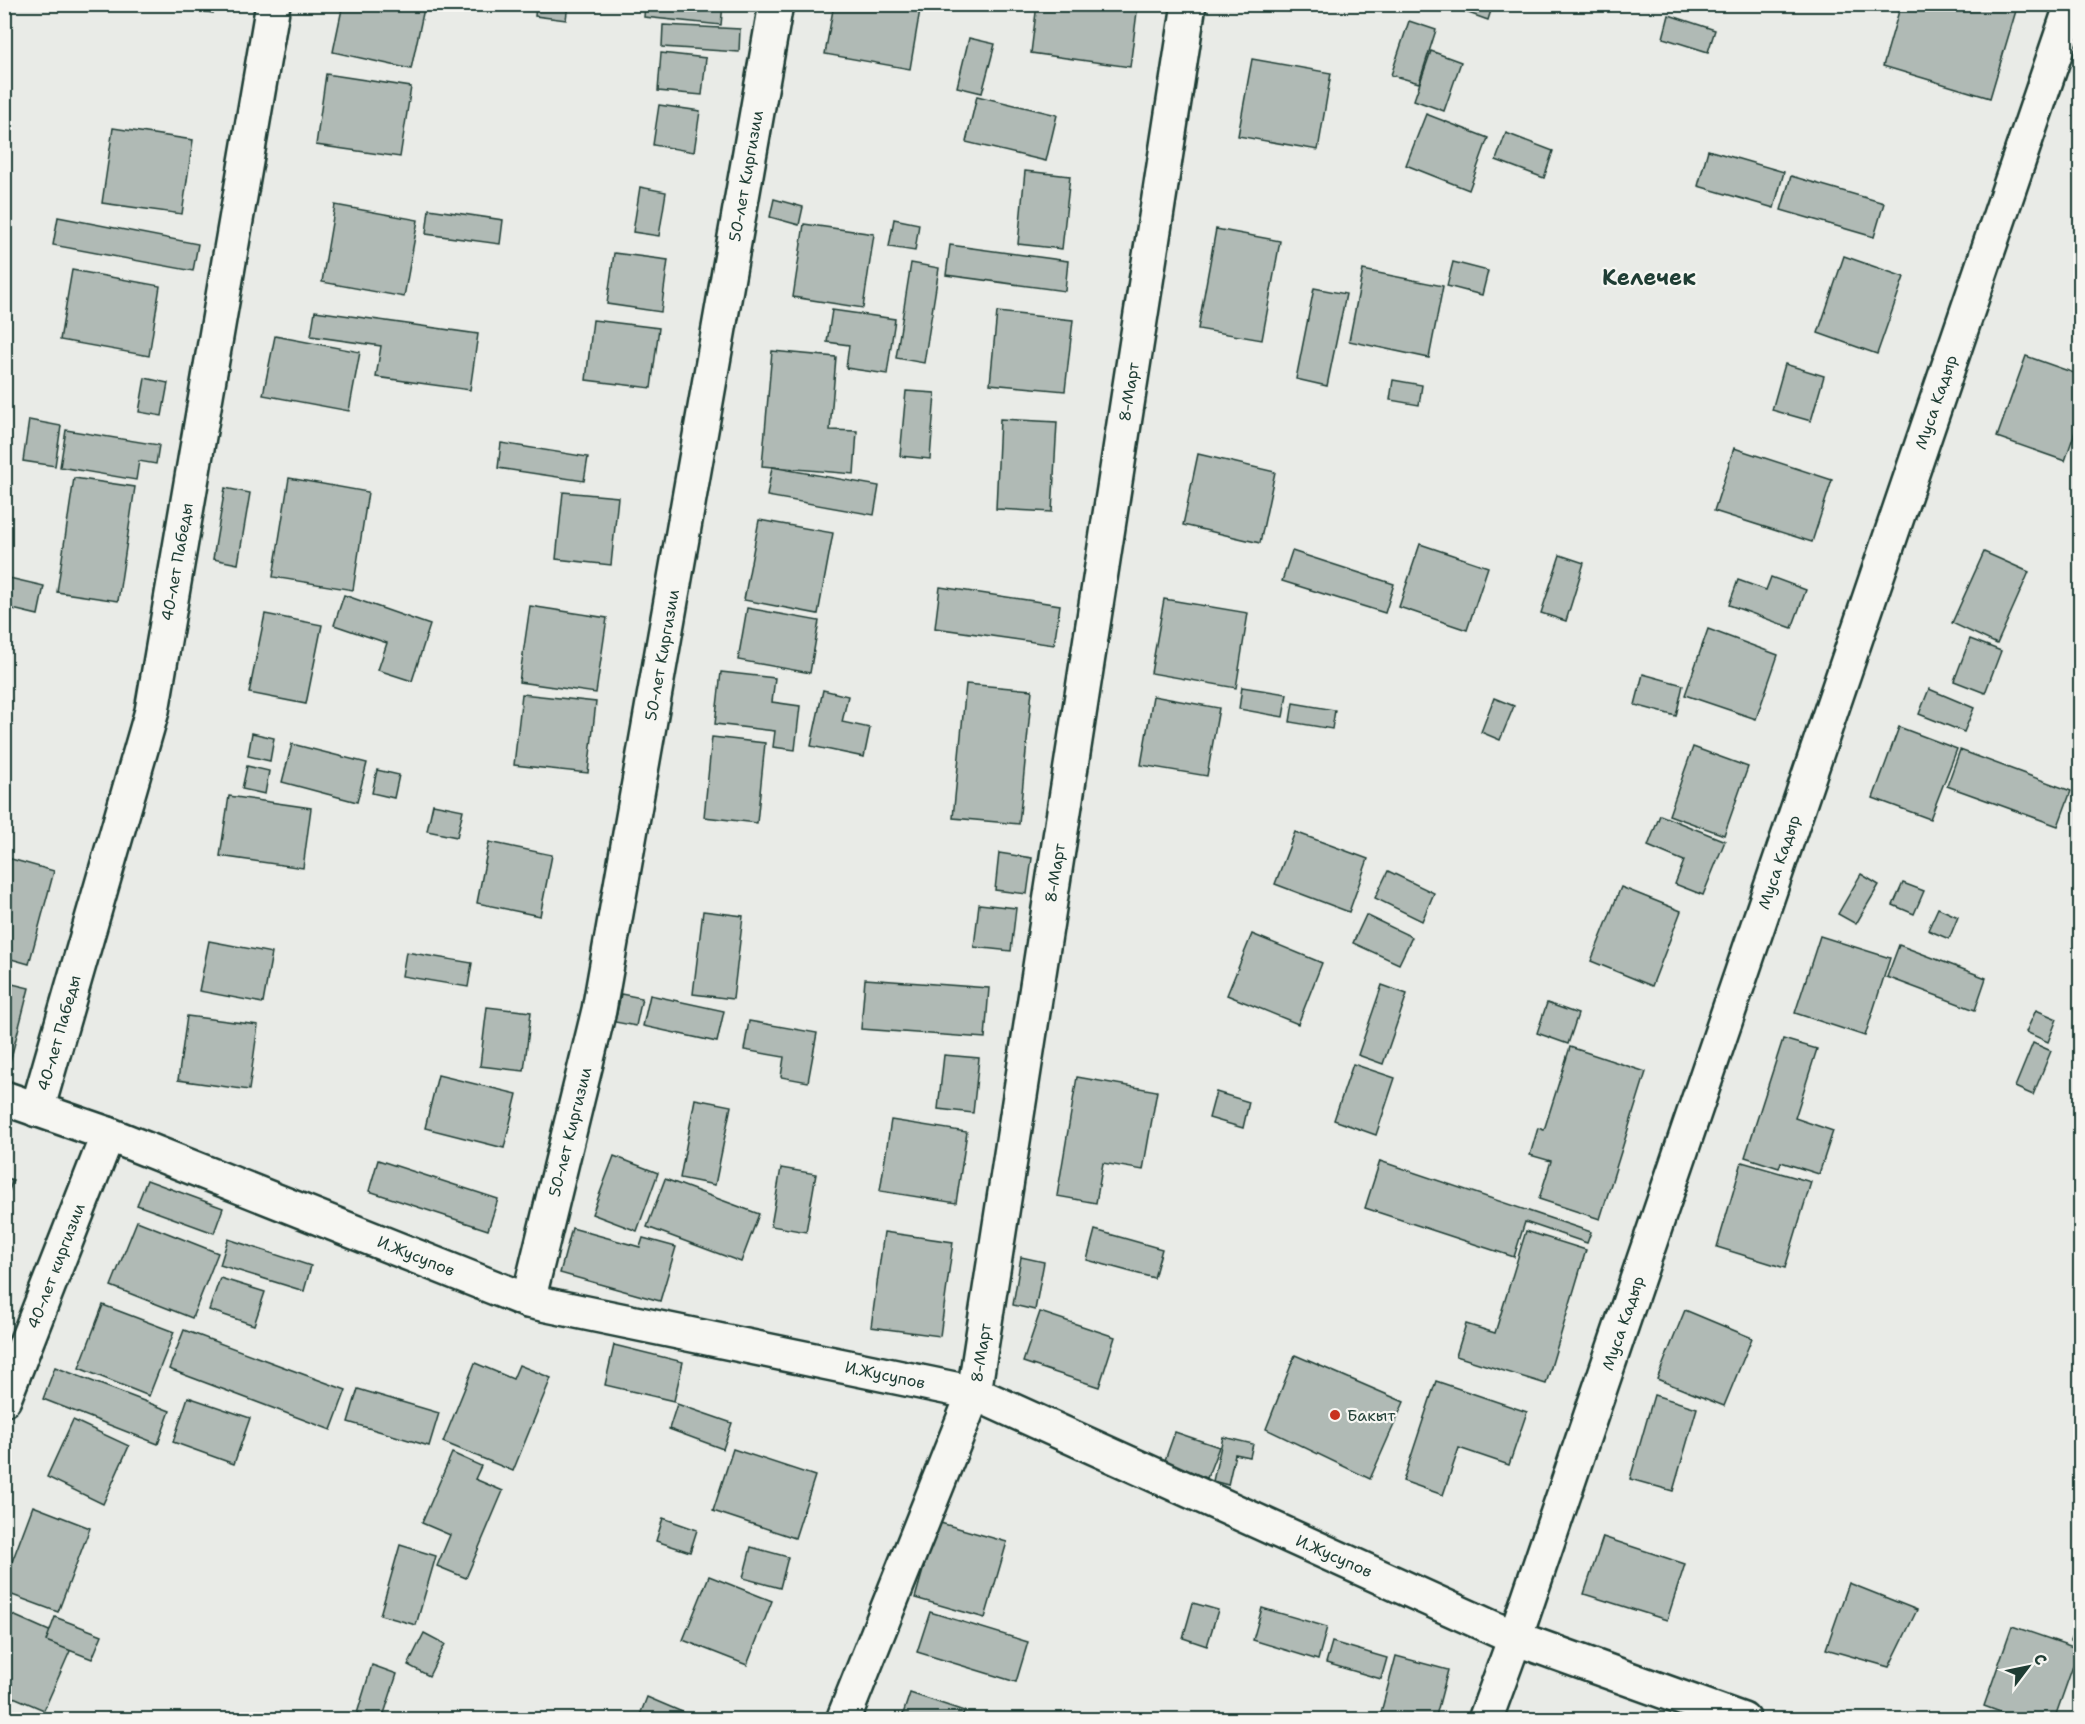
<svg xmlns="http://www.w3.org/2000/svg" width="2085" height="1724" font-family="'Shantell Sans',sans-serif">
  <rect width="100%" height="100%" fill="#e9ebe7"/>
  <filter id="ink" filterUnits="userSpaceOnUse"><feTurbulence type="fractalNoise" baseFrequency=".0167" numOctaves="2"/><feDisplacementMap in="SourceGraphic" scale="12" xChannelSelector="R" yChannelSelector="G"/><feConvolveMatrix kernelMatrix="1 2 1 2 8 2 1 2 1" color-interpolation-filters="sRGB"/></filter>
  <g filter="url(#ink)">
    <!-- building -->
    <g fill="#b0bab5" stroke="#1f3d34" stroke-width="1.5">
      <polygon points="170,4 214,4 213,13"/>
      <polygon points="343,4 425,4 411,69 333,52"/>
      <polygon points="536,4 568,4 566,20 535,16"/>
      <polygon points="645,4 723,4 721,25 644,17"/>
      <polygon points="834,4 921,4 910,69 825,54"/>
      <polygon points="1037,4 1138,4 1130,67 1031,53"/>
      <polygon points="1443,4 1493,4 1488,20"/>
      <polygon points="1901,4 2018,4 1990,98 1883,66"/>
      <polygon points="1669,15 1715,30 1708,52 1663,38"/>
      <polygon points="1409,21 1436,30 1419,83 1391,75"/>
      <polygon points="663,25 740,29 739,52 662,47"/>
      <polygon points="969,38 995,44 982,93 957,87"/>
      <polygon points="1431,51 1461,62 1444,111 1414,100"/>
      <polygon points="661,53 706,58 702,95 658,91"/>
      <polygon points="1252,59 1331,73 1318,150 1238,136"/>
      <polygon points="326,74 411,87 400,157 316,145"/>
      <polygon points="977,96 1057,115 1046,161 966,142"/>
      <polygon points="659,105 700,111 694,152 653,145"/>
      <polygon points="1426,114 1488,138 1469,190 1406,165"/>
      <polygon points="113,128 193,140 182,214 102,203"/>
      <polygon points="1506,133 1553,151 1544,178 1496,160"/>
      <polygon points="1708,150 1784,172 1774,208 1698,186"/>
      <polygon points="1025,171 1070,176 1062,249 1018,244"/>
      <polygon points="1791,176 1884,203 1874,237 1781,210"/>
      <polygon points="640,187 666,192 659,236 633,232"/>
      <polygon points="774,199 803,207 799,225 770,217"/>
      <polygon points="335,205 418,220 404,297 322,282"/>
      <polygon points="429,209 503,220 500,244 426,234"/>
      <polygon points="58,217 198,244 193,271 53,245"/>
      <polygon points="894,219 919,224 915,251 889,247"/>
      <polygon points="804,224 874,234 863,308 793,297"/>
      <polygon points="1216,229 1280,241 1262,340 1198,329"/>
      <polygon points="950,245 1068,261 1065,291 946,275"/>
      <polygon points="614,253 668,260 661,312 607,304"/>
      <polygon points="1844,256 1904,277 1877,354 1818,333"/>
      <polygon points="1453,262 1488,271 1482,295 1447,286"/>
      <polygon points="911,263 939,268 924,363 896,358"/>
      <polygon points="72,270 160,286 149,356 60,340"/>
      <polygon points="1363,270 1443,286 1429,358 1349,341"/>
      <polygon points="1314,288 1346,294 1327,386 1296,379"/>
      <polygon points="832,310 895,319 887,374 846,368 849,345 827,342"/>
      <polygon points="315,311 478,334 470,390 376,377 381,346 311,336"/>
      <polygon points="997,312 1073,320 1065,391 990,384"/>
      <polygon points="593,320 659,328 651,388 586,380"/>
      <polygon points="275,336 360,352 349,411 263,395"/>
      <polygon points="772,351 836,357 830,430 857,431 854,474 762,466"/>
      <polygon points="2026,356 2080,375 2080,417 2065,461 1997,437"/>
      <polygon points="1785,364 1824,376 1811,421 1772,410"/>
      <polygon points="145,378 168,383 162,416 139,412"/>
      <polygon points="1393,380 1422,385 1419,405 1390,400"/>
      <polygon points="906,391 935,393 930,459 900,456"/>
      <polygon points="1000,419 1057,422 1052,512 996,509"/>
      <polygon points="29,420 61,426 55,466 23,461"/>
      <polygon points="66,430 159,445 156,464 139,461 136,480 60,467"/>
      <polygon points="501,443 588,457 584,481 498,468"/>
      <polygon points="1734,448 1832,480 1812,542 1714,511"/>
      <polygon points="1198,454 1275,472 1260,543 1183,525"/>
      <polygon points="772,467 879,486 874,515 767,496"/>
      <polygon points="74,478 135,487 118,601 57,592"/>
      <polygon points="289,478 368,492 353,590 273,577"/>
      <polygon points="225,488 250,493 238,564 213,559"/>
      <polygon points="563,492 618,497 611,565 556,559"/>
      <polygon points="759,520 833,533 818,614 744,600"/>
      <polygon points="1420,544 1488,567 1467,630 1399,607"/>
      <polygon points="1292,551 1394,584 1385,613 1282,581"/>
      <polygon points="1984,552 2029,572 1997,644 1952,623"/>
      <polygon points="1560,555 1584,563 1566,621 1541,613"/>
      <polygon points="5,577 44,586 38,615 4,607"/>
      <polygon points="1771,577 1806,590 1792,628 1729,605 1738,580 1766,590"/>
      <polygon points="940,587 1060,605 1054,645 935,628"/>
      <polygon points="344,595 430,625 412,681 378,670 387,643 334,625"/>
      <polygon points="1164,599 1248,613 1236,688 1151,673"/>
      <polygon points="530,606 607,618 596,693 519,682"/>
      <polygon points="747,608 819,621 810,673 738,660"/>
      <polygon points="265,614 322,625 306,704 249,693"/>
      <polygon points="1708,629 1778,655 1756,719 1685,695"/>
      <polygon points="1970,639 2001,651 1985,693 1954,681"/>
      <polygon points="721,672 775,678 772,702 800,706 795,750 773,747 775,731 715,724"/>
      <polygon points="1643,674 1683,685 1676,716 1635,705"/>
      <polygon points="966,684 1032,690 1019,824 953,818"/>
      <polygon points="1242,687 1287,694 1283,717 1239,709"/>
      <polygon points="1929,689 1974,708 1964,732 1919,714"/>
      <polygon points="823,690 848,696 842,722 870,728 864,757 811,746"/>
      <polygon points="522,694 596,702 588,773 514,765"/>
      <polygon points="1153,696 1219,708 1207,776 1141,765"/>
      <polygon points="1494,698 1514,706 1500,740 1481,732"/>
      <polygon points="1293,703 1335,710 1332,729 1290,722"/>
      <polygon points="1899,727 1957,749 1930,819 1873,798"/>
      <polygon points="252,733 274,738 270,761 248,756"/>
      <polygon points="712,737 765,743 757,823 704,817"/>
      <polygon points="292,744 367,763 357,802 282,782"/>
      <polygon points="1693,747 1748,767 1724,835 1669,815"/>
      <polygon points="1960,750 2071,791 2058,826 1947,786"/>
      <polygon points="247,766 269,771 265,794 242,789"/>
      <polygon points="377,770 399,775 394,798 372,793"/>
      <polygon points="229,796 311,808 303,868 220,856"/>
      <polygon points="433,804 463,810 457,837 427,831"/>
      <polygon points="1660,815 1725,841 1703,895 1675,884 1684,861 1648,846"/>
      <polygon points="1295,832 1368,859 1349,912 1275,884"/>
      <polygon points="489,842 552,855 540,916 477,903"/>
      <polygon points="999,853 1032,858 1027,894 995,890"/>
      <polygon points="4,857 54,871 29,964 4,957"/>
      <polygon points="1388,871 1434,893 1422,921 1375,898"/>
      <polygon points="1861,874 1879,885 1856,924 1838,914"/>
      <polygon points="1903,883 1924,891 1914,914 1893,905"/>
      <polygon points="1621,887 1681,911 1652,986 1591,961"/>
      <polygon points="979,904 1016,908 1011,951 974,947"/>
      <polygon points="1938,908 1958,917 1949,939 1928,930"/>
      <polygon points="703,911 743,916 733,999 693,994"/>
      <polygon points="1366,915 1412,937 1399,964 1353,943"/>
      <polygon points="1252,934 1322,963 1298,1024 1227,995"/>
      <polygon points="1820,936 1890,958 1865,1036 1795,1013"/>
      <polygon points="209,941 272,953 263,1003 199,991"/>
      <polygon points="1899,945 1986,978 1975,1010 1887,977"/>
      <polygon points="406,952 472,963 468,987 402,976"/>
      <polygon points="865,979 989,988 985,1038 861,1029"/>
      <polygon points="4,982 29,988 9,1066 4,1065"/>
      <polygon points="1382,985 1407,994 1383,1064 1358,1055"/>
      <polygon points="621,994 642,998 636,1026 615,1022"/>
      <polygon points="650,995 724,1011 717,1042 643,1026"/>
      <polygon points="1547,1003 1578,1014 1568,1044 1537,1033"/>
      <polygon points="487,1007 531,1012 524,1071 480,1066"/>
      <polygon points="2036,1010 2057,1019 2048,1042 2026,1032"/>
      <polygon points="187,1016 258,1025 249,1090 178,1080"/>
      <polygon points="749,1021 817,1033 808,1082 781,1077 784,1057 744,1050"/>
      <polygon points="1783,1039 1817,1049 1795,1118 1833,1131 1819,1174 1781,1162 1779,1168 1745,1157"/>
      <polygon points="2033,1043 2051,1051 2033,1095 2015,1087"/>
      <polygon points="1570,1047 1646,1072 1600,1219 1539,1199 1551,1161 1530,1155 1538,1128 1544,1130"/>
      <polygon points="944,1055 979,1058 973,1113 938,1109"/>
      <polygon points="1353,1064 1395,1078 1376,1135 1334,1120"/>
      <polygon points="438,1075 517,1094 504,1148 425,1128"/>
      <polygon points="1077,1077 1157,1091 1143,1170 1103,1163 1096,1203 1057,1196"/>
      <polygon points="1216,1092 1249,1102 1243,1128 1209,1118"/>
      <polygon points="695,1099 731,1106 715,1185 680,1178"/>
      <polygon points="891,1120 967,1132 956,1203 880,1191"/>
      <polygon points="614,1156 658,1173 637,1231 592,1214"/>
      <polygon points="378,1160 498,1199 488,1230 369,1191"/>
      <polygon points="1380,1161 1591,1232 1587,1243 1525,1222 1514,1257 1365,1208"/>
      <polygon points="1742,1162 1811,1182 1785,1268 1717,1247"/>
      <polygon points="781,1168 816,1174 806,1232 771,1226"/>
      <polygon points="4,1177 13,1180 4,1203"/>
      <polygon points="665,1179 759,1214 741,1262 647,1227"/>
      <polygon points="147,1180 223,1208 214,1233 137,1205"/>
      <polygon points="137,1221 218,1253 192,1318 111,1286"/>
      <polygon points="572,1228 640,1247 643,1238 676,1247 660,1301 560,1273"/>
      <polygon points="1095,1230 1162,1249 1154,1278 1087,1260"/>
      <polygon points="1526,1231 1586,1250 1546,1384 1456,1356 1466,1324 1495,1333"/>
      <polygon points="884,1232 953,1242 940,1336 871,1327"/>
      <polygon points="228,1239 311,1266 304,1291 220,1265"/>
      <polygon points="1021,1257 1044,1262 1035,1310 1013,1305"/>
      <polygon points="220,1278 265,1292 254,1325 209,1310"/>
      <polygon points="103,1305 174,1332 149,1396 79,1368"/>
      <polygon points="1685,1310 1752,1338 1724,1406 1657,1379"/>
      <polygon points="1040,1312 1115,1337 1099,1387 1023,1362"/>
      <polygon points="184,1330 346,1390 331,1430 169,1369"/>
      <polygon points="614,1345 683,1362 674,1401 605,1385"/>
      <polygon points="1295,1355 1404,1402 1370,1479 1266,1429"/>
      <polygon points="475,1363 513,1379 519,1365 551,1378 513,1471 443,1442"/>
      <polygon points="55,1367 170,1411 158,1444 43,1399"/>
      <polygon points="1436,1381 1527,1412 1509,1465 1459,1448 1443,1495 1403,1481"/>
      <polygon points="358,1389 439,1413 429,1446 348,1422"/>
      <polygon points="1654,1395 1697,1408 1673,1491 1630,1479"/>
      <polygon points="188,1397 250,1418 234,1464 173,1442"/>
      <polygon points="677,1404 732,1423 723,1449 669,1429"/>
      <polygon points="73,1420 129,1446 103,1504 47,1477"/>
      <polygon points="1175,1432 1219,1447 1207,1478 1164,1463"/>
      <polygon points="1223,1437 1253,1444 1250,1457 1235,1454 1228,1485 1213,1481"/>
      <polygon points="733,1449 815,1476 795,1538 713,1511"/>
      <polygon points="452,1453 481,1466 475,1479 503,1491 466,1578 437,1566 450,1535 422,1523"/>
      <polygon points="33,1506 90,1528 58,1612 4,1592 4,1583"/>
      <polygon points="663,1518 697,1530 690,1552 656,1541"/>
      <polygon points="937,1522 1007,1542 985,1618 915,1598"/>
      <polygon points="1603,1537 1685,1564 1667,1620 1584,1594"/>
      <polygon points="400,1545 436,1556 416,1625 380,1615"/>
      <polygon points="751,1547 788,1557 780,1588 743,1578"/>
      <polygon points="709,1576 772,1601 747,1665 683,1640"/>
      <polygon points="1849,1583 1917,1610 1889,1667 1826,1649"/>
      <polygon points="1193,1603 1218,1610 1207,1646 1183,1638"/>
      <polygon points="1262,1608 1327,1627 1318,1660 1253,1640"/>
      <polygon points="4,1611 74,1642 44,1710 4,1693"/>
      <polygon points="930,1612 1028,1642 1016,1682 917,1652"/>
      <polygon points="55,1617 102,1635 92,1659 46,1641"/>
      <polygon points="2080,1620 2080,1645 2071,1640"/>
      <polygon points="2012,1626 2079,1649 2054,1720 2022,1720 1984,1706"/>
      <polygon points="424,1633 445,1644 429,1676 408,1665"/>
      <polygon points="1332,1642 1387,1658 1381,1679 1326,1663"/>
      <polygon points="1396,1656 1448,1670 1435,1720 1379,1720"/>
      <polygon points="372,1665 397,1674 382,1720 355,1720"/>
      <polygon points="910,1693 964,1711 961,1720 901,1720"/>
      <polygon points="647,1697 701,1720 638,1720"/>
    </g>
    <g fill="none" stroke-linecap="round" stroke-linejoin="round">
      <!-- minor casing -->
      <g stroke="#1f3d34" stroke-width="38">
        <g id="minor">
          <polyline points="4,1098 108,1134 528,1301 974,1393 1515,1638 1743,1720"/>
          <polyline points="37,1110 152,711 273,4"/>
          <polyline points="528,1301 599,1010 776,4"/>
          <polyline points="4,1399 108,1134"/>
          <polyline points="843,1720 974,1393 1189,4"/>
          <polyline points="1485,1720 1515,1638 2072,4"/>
        </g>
      </g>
      <!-- minor -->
      <use href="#minor" stroke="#f6f6f2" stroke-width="33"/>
    </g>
  </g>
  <!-- markers -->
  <circle fill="#c8321e" stroke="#f6f6f2" stroke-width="2" cx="1335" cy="1415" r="6"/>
  <g text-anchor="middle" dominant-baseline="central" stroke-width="4.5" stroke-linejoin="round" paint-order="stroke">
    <!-- street labels -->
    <g font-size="16" fill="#1f3d34" stroke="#f6f6f2">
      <text transform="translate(746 176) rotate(-80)">50-лет Киргизии</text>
      <text transform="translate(1129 392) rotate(-81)">8-Март</text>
      <text transform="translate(1936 402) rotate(-71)">Муса Кадыр</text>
      <text transform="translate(177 562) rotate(-80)">40-лет Пабеды</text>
      <text transform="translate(662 655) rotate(-80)">50-лет Киргизии</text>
      <text transform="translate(1779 862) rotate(-71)">Муса Кадыр</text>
      <text transform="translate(1055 873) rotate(-81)">8-Март</text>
      <text transform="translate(59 1033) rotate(-74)">40-лет Пабеды</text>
      <text transform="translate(570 1132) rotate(-76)">50-лет Киргизии</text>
      <text transform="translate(416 1256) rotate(22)">И.Жусупов</text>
      <text transform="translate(56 1266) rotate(-69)">40-лет киргизии</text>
      <text transform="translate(1623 1323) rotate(-71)">Муса Кадыр</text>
      <text transform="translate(981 1353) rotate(-81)">8-Март</text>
      <text transform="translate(885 1375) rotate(12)">И.Жусупов</text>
      <text transform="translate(1334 1556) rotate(24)">И.Жусупов</text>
    </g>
    <!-- poi labels -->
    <g font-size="16" fill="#1f3d34" stroke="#f6f6f2" text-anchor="start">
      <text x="1347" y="1415">Бакыт</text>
    </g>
    <!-- district labels -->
    <g font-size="22" font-weight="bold" fill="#1f3d34" stroke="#f6f6f2">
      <text x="1649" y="277">Келечек</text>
    </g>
  </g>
  <!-- margin -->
  <rect width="2085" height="1724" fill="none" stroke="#f6f6f2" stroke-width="24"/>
  <rect x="12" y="12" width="2061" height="1700" fill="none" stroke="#1f3d34" stroke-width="2" filter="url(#ink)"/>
  <!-- north arrow -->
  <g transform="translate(2028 1667) rotate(58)" stroke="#f6f6f2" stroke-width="4.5" paint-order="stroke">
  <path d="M0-4.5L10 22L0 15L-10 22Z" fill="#1f3d34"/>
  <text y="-9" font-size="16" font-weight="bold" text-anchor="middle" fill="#1f3d34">С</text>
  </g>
</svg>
